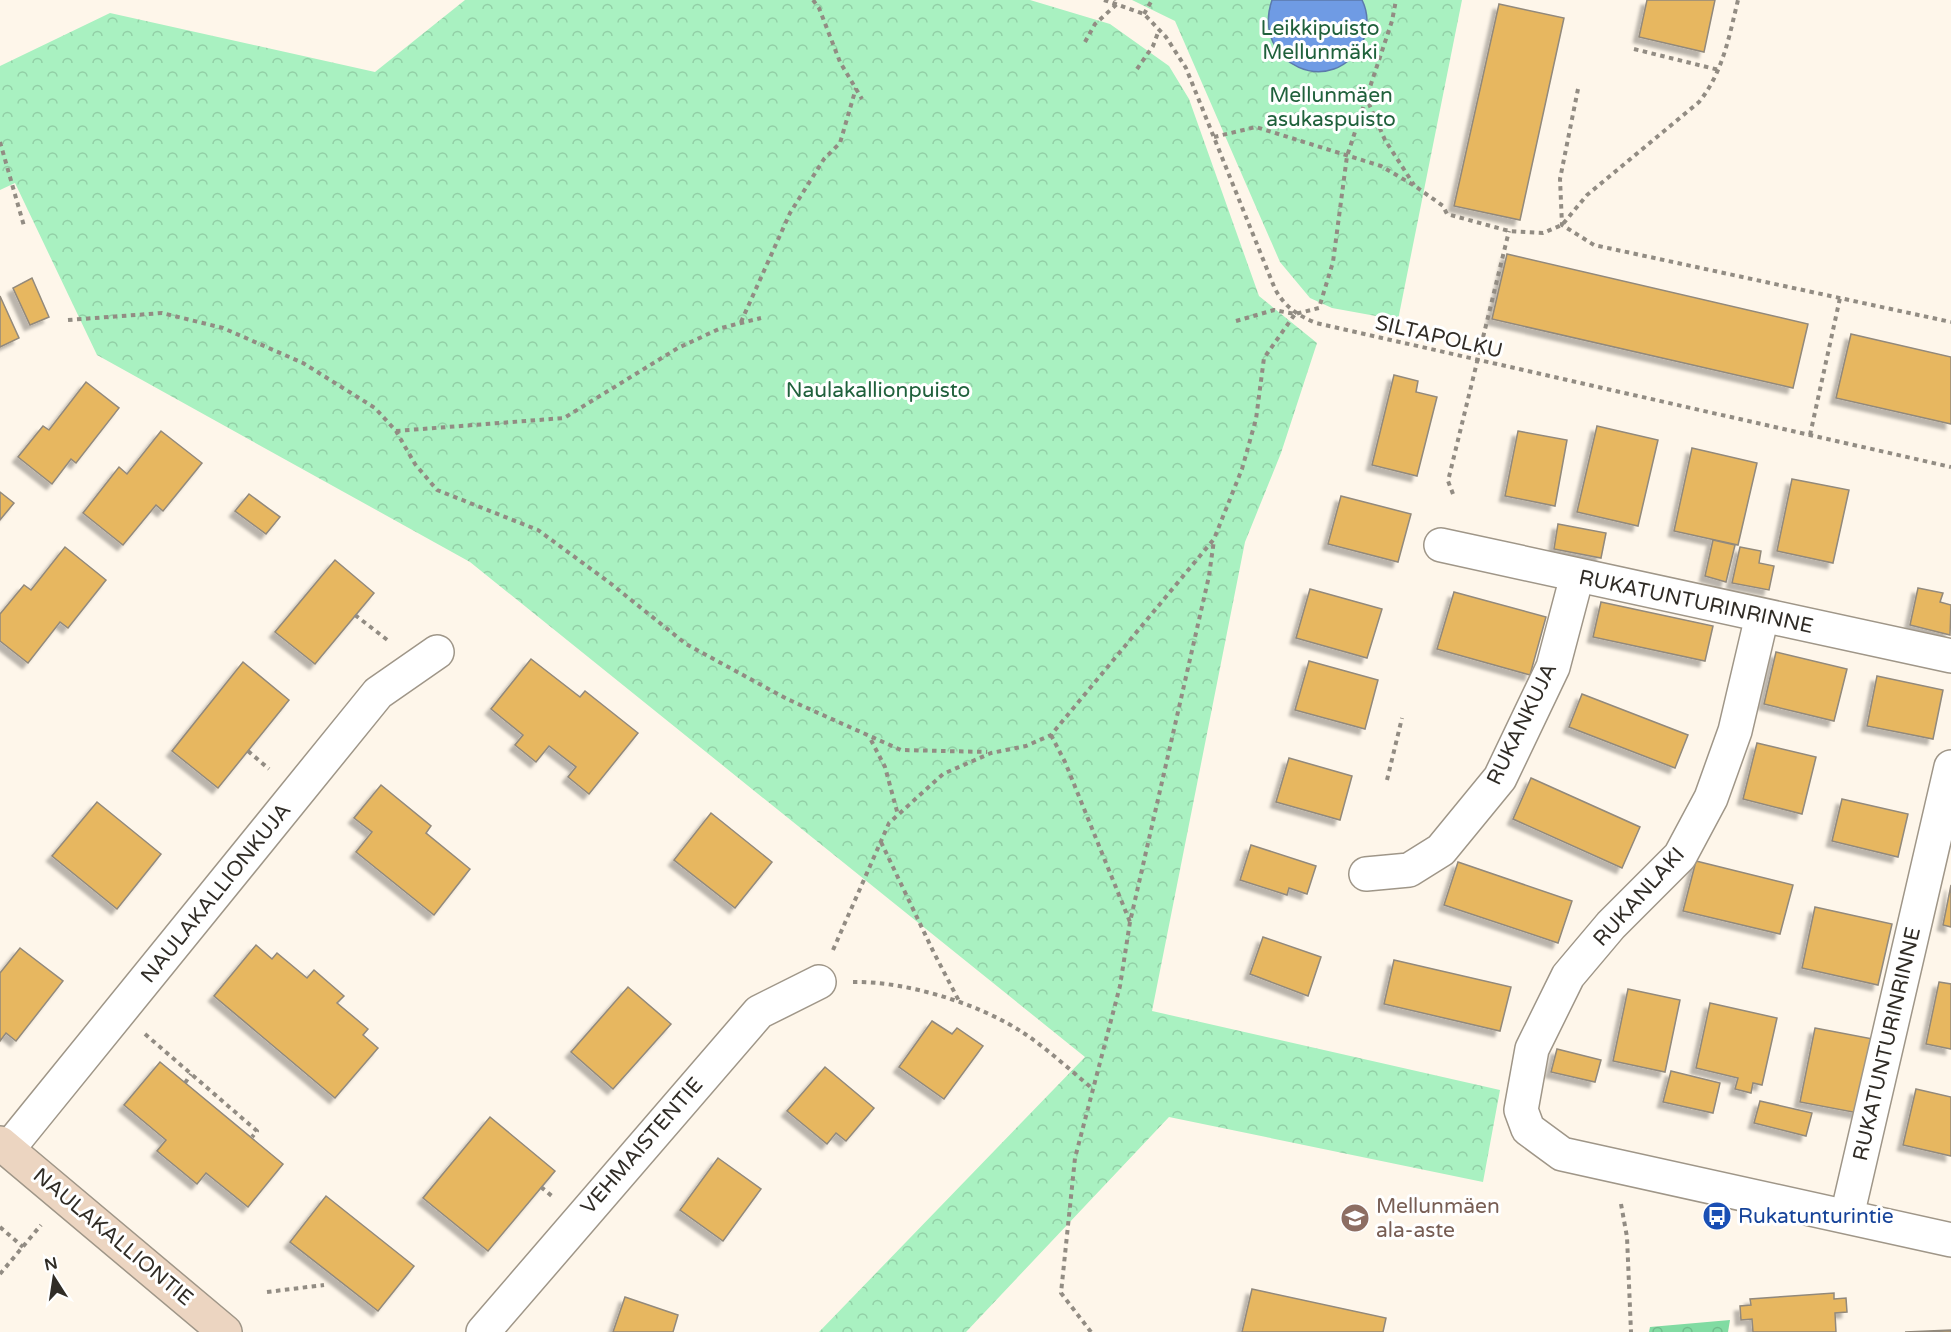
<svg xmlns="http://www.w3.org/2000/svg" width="1951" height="1332" font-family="'Varela Round',sans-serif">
  <defs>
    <pattern id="forest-crowns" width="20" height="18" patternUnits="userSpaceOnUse" patternTransform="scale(1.5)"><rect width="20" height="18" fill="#81dba2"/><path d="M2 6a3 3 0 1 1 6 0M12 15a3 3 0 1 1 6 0" fill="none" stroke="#70bc8b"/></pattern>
    <pattern id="park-crowns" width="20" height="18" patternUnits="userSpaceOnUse" patternTransform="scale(1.5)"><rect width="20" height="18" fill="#a9f1c1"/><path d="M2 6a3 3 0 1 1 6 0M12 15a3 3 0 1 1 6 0" fill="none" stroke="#92cfa6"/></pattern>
    <filter id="shadow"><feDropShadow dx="-5.5" dy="5.5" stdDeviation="1.5" flood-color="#0004"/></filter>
  </defs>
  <rect width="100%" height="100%" fill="#fef6ea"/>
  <!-- forest -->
  <polygon fill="url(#forest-crowns)" points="1730,1320 1728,1332 1649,1332 1650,1327"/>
  <!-- park -->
  <g fill="url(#park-crowns)">
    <polygon points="465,0 1030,0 1110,24 1169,66 1189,99 1259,296 1317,343 1281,453 1245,542 1152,1011 1500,1090 1483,1182 1169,1117 966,1332 819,1332 1085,1057 470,562 97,355 15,183 0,190 0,66 110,13 375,72"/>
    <polygon points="1132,0 1462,0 1398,320 1332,308 1310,298 1280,262 1175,21"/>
  </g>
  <!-- water -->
  <path fill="#6f9be4" stroke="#5c7aab" stroke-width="1.5" d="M1272,0H1362C1368,12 1369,28 1363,41C1335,101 1250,65 1272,0Z"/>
  <!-- building -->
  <g fill="#e7b761" stroke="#92897b" stroke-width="1.5" filter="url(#shadow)">
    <polygon points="1647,0 1715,0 1704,52 1639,37"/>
    <polygon points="1499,4 1564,18 1520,220 1454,206"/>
    <polygon points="1507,254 1808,324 1793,388 1492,319"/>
    <polygon points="32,278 49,317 30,325 13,288"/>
    <polygon points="0,296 19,338 0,347"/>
    <polygon points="1851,334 1951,357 1951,424 1836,398"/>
    <polygon points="1394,375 1418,381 1416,392 1437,397 1417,476 1372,465"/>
    <polygon points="86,382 119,408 76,463 71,459 52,484 18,457 43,426 49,430"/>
    <polygon points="1597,426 1658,440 1638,526 1577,512"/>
    <polygon points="161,431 202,463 163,511 156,505 123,545 83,513 119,467 127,474"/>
    <polygon points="1518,431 1567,440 1555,506 1505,496"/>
    <polygon points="1692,448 1757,463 1738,545 1674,531"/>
    <polygon points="1792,479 1849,490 1833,563 1777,551"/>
    <polygon points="0,492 14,503 0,520"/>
    <polygon points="249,494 280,517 266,534 235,511"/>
    <polygon points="1341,496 1411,514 1398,562 1328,544"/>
    <polygon points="1558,524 1606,533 1601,558 1554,549"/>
    <polygon points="1713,540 1735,545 1726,582 1705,576"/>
    <polygon points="65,547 106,580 68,628 60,622 28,663 0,641 0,614 24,585 31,590"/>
    <polygon points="1740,547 1761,551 1759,563 1774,566 1769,590 1732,583"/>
    <polygon points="335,560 374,593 315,664 275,632"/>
    <polygon points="1918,588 1943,593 1940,602 1951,605 1950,635 1910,625"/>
    <polygon points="1310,589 1382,609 1367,658 1296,638"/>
    <polygon points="1454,592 1546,617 1530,675 1437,649"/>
    <polygon points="1601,602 1713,626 1705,661 1593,637"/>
    <polygon points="1776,652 1847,669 1834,721 1764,704"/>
    <polygon points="531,659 580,697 585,691 638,733 589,794 568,777 576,767 549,746 536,762 515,745 523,735 491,709"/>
    <polygon points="1309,661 1378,680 1365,729 1295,710"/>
    <polygon points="243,662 289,700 218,788 172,751"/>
    <polygon points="1877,676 1943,690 1933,739 1867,726"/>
    <polygon points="1582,694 1688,735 1675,768 1569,727"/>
    <polygon points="1757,743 1816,757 1802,814 1743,799"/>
    <polygon points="1289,758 1352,776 1340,820 1276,802"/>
    <polygon points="1531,778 1640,827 1622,868 1513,819"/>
    <polygon points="381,785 431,826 426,833 470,869 434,915 356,852 372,832 354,818"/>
    <polygon points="1842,799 1908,814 1898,857 1832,841"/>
    <polygon points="97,802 161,854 117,909 52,856"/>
    <polygon points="711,813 772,862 735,908 674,860"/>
    <polygon points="1251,845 1316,866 1307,894 1289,888 1287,895 1240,880"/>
    <polygon points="1696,861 1793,885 1780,934 1683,911"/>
    <polygon points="1458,862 1572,901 1558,943 1444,905"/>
    <polygon points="1951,885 1951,927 1943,925"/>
    <polygon points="1815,907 1892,924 1878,985 1802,968"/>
    <polygon points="1263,937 1321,957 1308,996 1250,974"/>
    <polygon points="256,945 272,959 277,953 307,978 314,970 344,996 337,1003 368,1029 363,1035 378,1048 335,1098 214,996"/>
    <polygon points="20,948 63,981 16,1041 6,1033 0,1041 0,973"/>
    <polygon points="1394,960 1511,987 1500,1031 1384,1004"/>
    <polygon points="1939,982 1951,984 1951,1049 1926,1044"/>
    <polygon points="628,987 671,1024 613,1089 571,1052"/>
    <polygon points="1628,989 1680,1000 1665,1072 1613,1061"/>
    <polygon points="1710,1003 1777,1018 1762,1085 1753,1083 1751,1093 1735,1089 1738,1078 1696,1068"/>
    <polygon points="932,1021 952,1034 957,1028 983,1046 944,1099 899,1067"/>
    <polygon points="1815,1028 1873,1039 1858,1113 1800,1102"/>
    <polygon points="1557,1049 1601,1060 1595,1082 1551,1072"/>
    <polygon points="160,1062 283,1164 248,1207 206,1173 197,1184 157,1151 166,1140 124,1105"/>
    <polygon points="825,1067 874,1108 846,1141 836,1133 827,1144 787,1111"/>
    <polygon points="1671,1071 1720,1083 1713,1113 1663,1102"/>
    <polygon points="1916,1089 1951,1097 1951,1156 1903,1145"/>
    <polygon points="1760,1101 1812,1113 1806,1136 1754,1123"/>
    <polygon points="490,1117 555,1171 488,1251 423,1198"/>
    <polygon points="718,1158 761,1189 723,1241 680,1210"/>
    <polygon points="326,1196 414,1266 378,1311 290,1242"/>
    <polygon points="1252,1289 1386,1318 1383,1332 1242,1332"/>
    <polygon points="1834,1293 1834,1299 1846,1298 1847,1312 1835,1313 1836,1332 1753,1332 1752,1319 1741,1320 1740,1306 1751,1305 1750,1299"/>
    <polygon points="625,1297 678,1315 673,1332 613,1332"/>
    <polygon points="1951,1330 1951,1332 1905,1332"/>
  </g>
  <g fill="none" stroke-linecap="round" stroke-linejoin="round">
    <!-- street casing -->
    <g stroke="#9f9688" stroke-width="36">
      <g id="street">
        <polyline points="1441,545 1951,656"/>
        <polyline points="1762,616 1735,731 1711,798 1680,856 1611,925 1568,976 1532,1049 1521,1110 1528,1129 1562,1154 1951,1240"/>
        <polyline points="1366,874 1409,870 1441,850 1500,778 1553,667 1577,576"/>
        <polyline points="8,1149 378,693 437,652"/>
        <polyline points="1847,1216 1951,767"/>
        <polyline points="483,1332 759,1012 819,982"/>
      </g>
    </g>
    <!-- secondary casing -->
    <g stroke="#9f9688" stroke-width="36">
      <polyline id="secondary" points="0,1143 225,1332"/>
    </g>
    <!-- path -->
    <g stroke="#928c83" stroke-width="4" stroke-dasharray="4.5 4.5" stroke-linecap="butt">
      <polyline points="813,0 819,8 840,62 862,99"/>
      <path d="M1104,0L1144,14L1166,37L1186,68L1275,289C1285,307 1297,315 1316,323L1951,467"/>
      <polyline points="1144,14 1152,0"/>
      <polyline points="1085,42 1095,24 1117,4 1115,0"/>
      <polyline points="1634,49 1719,70"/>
      <polyline points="1137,69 1153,46 1159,30"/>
      <polyline points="1578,89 1560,179 1562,225 1594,245 1951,322"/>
      <polyline points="1365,95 1385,140 1414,185"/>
      <path d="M1214,137L1256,127L1381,166L1415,186L1443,206L1447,214L1509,231L1543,233L1562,225L1587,195L1699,102C1723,72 1729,37 1738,0"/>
      <polyline points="0,142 24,226"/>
      <polyline points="68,320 162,313 223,328 303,363 375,408 396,431 415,464 437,490 538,530 610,583 686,644 787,699 901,750 987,752"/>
      <polyline points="1236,321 1274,310 1295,314 1319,308 1333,262 1347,156 1392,21 1396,0"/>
      <polyline points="741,322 790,213 824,159 840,143 856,88"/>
      <polyline points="396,431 564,418 678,348 721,328 761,318"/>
      <polyline points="1810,435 1840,298"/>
      <polyline points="1453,494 1448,481 1509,231"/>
      <polyline points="355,615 390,642"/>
      <polyline points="1051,735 1065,762 1130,922"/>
      <polyline points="871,740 885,767 898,815"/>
      <polyline points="248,751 269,769"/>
      <polyline points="1387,780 1402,718"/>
      <polyline points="881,842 934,953 959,1001"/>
      <polyline points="833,950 889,823 943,774 991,753 1026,746 1051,735 1214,539 1242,469 1256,419 1264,358 1295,314"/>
      <path d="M853,982C906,981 981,1004 1025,1034C1049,1050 1071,1071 1093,1089"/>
      <polyline points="145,1034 257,1131 252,1137"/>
      <polyline points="185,1083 191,1074"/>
      <polyline points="541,1187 553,1197"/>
      <polyline points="1621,1204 1627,1237 1631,1332"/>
      <polyline points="0,1227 23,1247"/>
      <polyline points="0,1274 41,1225"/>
      <polyline points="267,1292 324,1285"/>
      <polyline points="1091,1332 1061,1293 1075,1158 1120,986 1130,922 1209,576 1214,540"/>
    </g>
    <!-- street -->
    <use href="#street" stroke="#fff" stroke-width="33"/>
    <!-- secondary -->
    <use href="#secondary" stroke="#ecd5c1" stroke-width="33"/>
  </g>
  <!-- icons -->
  <defs>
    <g id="bus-disc" transform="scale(1.5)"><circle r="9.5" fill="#1a4fb4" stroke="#fff"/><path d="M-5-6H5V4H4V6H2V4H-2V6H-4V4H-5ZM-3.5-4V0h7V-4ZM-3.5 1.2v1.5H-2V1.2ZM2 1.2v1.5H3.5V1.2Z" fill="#fff"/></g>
    <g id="school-disc" transform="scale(1.5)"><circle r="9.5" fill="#8d6e63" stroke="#fff"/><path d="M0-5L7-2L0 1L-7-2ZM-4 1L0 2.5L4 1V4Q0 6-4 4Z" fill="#fff"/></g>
  </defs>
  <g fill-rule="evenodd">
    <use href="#bus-disc" x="1717" y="1216"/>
    <use href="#school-disc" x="1355" y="1218"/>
  </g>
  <g text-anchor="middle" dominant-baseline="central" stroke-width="6" stroke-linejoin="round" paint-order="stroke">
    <!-- park labels -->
    <g font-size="21" fill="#20613c" stroke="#fff">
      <text x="1320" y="28">Leikkipuisto<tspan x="1320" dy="24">Mellunmäki</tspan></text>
      <text x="1331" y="95">Mellunmäen<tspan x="1331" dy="24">asukaspuisto</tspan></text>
      <text x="878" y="390">Naulakallionpuisto</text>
    </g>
    <!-- street labels -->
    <g font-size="21" fill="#302c26" stroke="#fff">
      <text transform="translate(1439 337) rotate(13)">SILTAPOLKU</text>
      <text transform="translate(1696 602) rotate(12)">RUKATUNTURINRINNE</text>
      <text transform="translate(1522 724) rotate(-64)">RUKANKUJA</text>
      <text transform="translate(216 893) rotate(-51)">NAULAKALLIONKUJA</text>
      <text transform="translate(1639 897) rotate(-48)">RUKANLAKI</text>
      <text transform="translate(1887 1044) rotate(-77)">RUKATUNTURINRINNE</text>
      <text transform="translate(642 1146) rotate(-49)">VEHMAISTENTIE</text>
      <text transform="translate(113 1237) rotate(40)">NAULAKALLIONTIE</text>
    </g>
    <!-- education labels -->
    <g font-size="21" fill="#785e54" stroke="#fff" text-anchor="start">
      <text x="1376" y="1206">Mellunmäen<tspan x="1376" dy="24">ala-aste</tspan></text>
    </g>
    <!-- transit labels -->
    <g font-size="21" fill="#164399" stroke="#fff" text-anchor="start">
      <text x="1738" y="1216">Rukatunturintie</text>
    </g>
  </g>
  <!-- north arrow -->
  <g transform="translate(54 1278) rotate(348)" stroke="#ffffff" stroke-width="4.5" paint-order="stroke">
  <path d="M0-4.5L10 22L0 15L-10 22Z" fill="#302c26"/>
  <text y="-9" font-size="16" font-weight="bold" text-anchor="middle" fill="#302c26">N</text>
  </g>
</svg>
